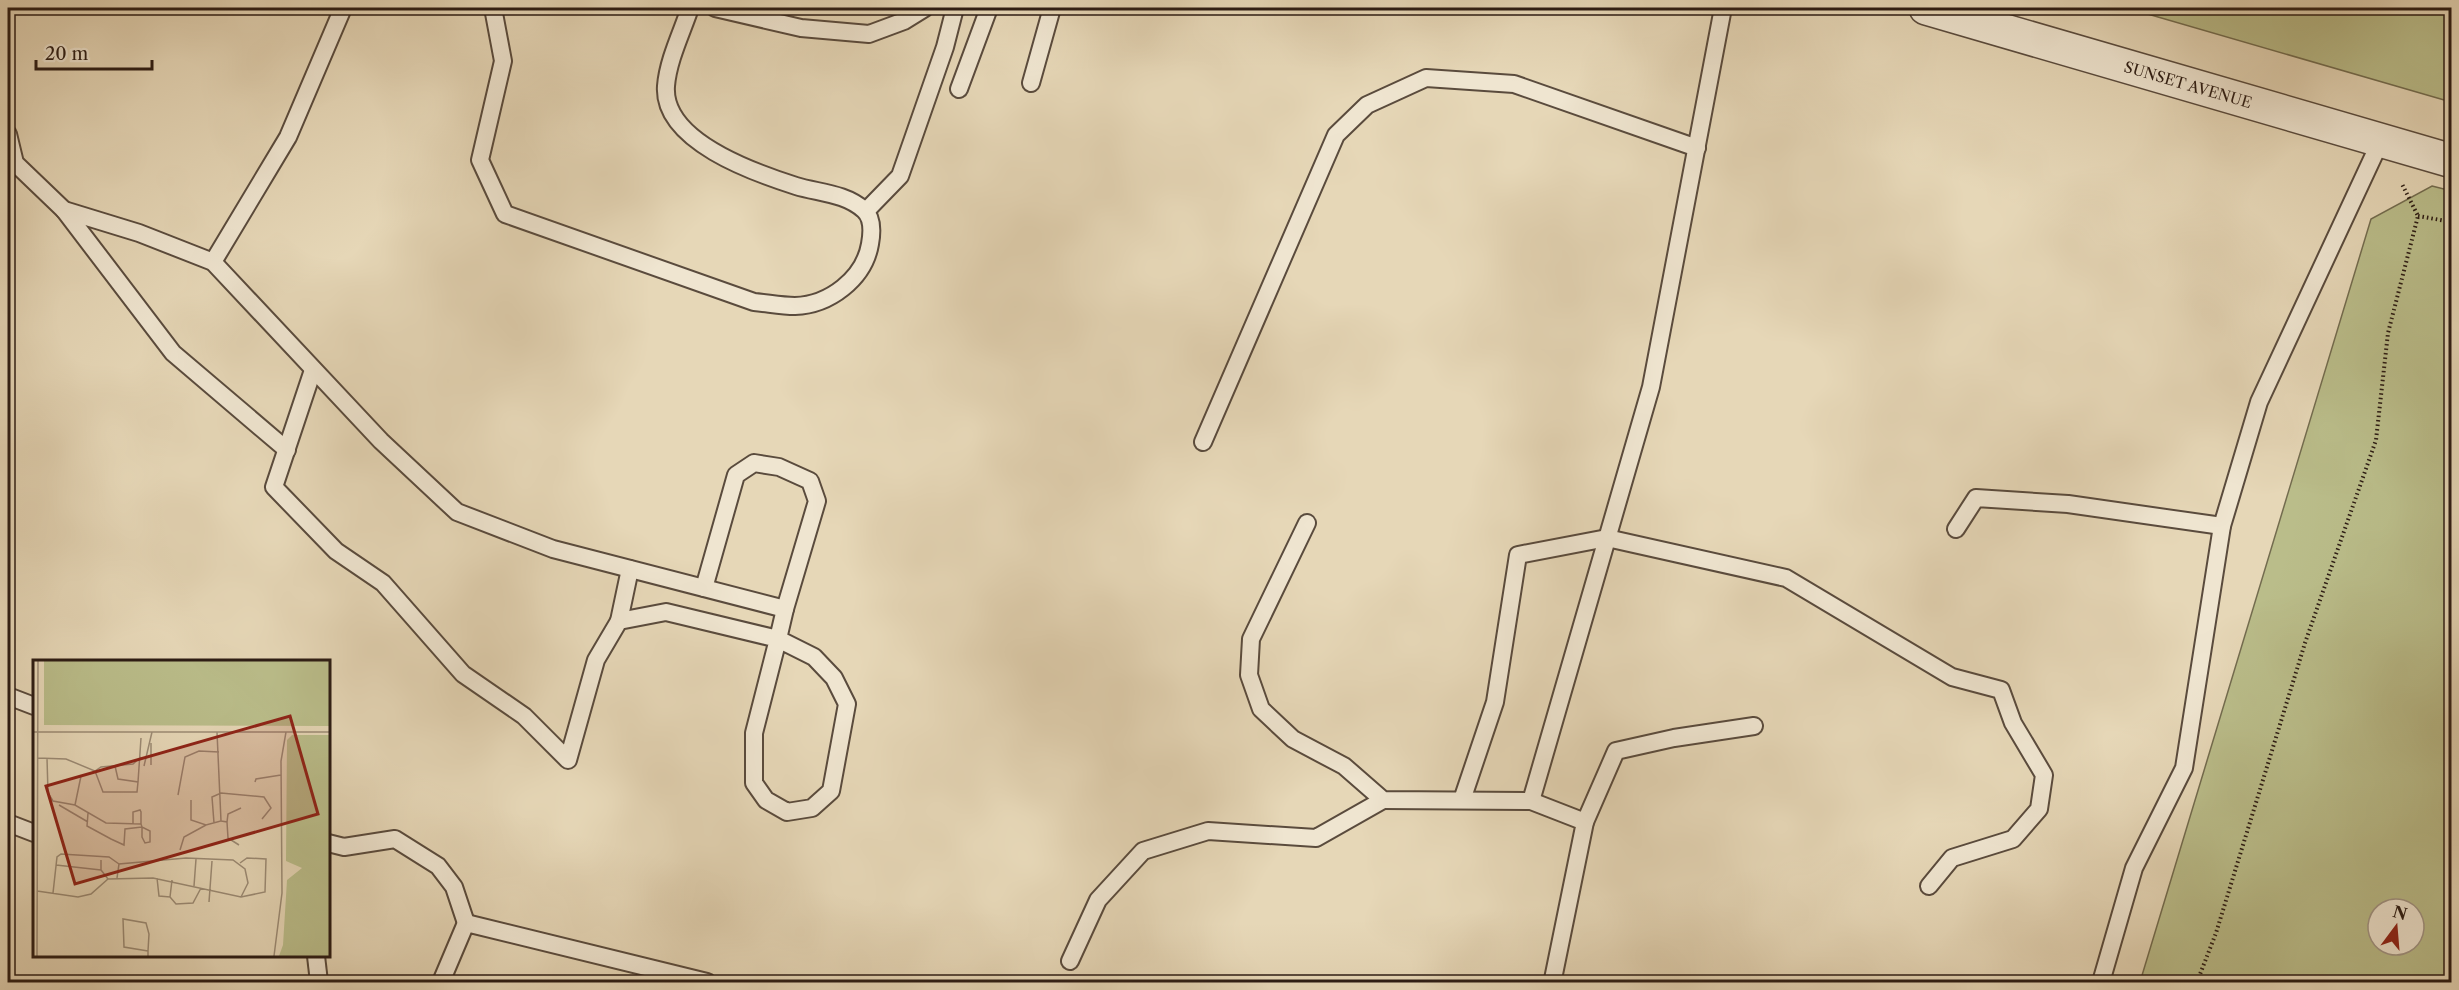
<svg xmlns="http://www.w3.org/2000/svg" width="2459" height="990" font-family="'Libre Caslon Text',serif">
  <rect width="100%" height="100%" fill="#e6d7b7"/>
  <filter id="stains"><feTurbulence type="fractalNoise" baseFrequency=".00333" numOctaves="4"/><feColorMatrix values="0 0 0 0 .2 0 0 0 0 .09 0 0 0 0 .02 0 0 0 .5 -.17"/></filter>
  <radialGradient id="worn" r=".72"><stop offset=".6" stop-color="#630" stop-opacity="0"/><stop offset="1" stop-color="#630" stop-opacity=".3"/></radialGradient>
  <!-- green -->
  <g fill="#babd8a" stroke="#736c4f" stroke-width="1.5" fill-rule="evenodd">
    <polygon points="2127,8 2451,8 2451,102"/>
    <path d="M2432,186L2452,191L2451,982H2140L2371,219ZM2378,909H2414V945H2378Z"/>
  </g>
  <g fill="none" stroke-linecap="round" stroke-linejoin="round">
    <!-- service casing -->
    <g stroke="#5a4b3d" stroke-width="20">
      <g id="service">
        <path d="M493,8L503,61L480,160L505,214L754,302C767,303 781,306 795,306C829,305 864,279 870,244C872,233 873,218 864,210C845,193 819,193 796,186C755,173 662,141 666,86C668,60 682,32 690,8"/>
        <polyline points="715,8 801,28 869,34 904,21 925,8"/>
        <polyline points="1031,83 1052,8"/>
        <polyline points="959,89 989,8"/>
        <polyline points="8,134 15,163 64,210 139,233 213,262 381,441 457,512 553,549 785,609"/>
        <polyline points="64,210 173,353 287,450"/>
        <polyline points="866,211 900,176 945,47 955,8"/>
        <polyline points="213,262 288,137 343,8"/>
        <polyline points="313,370 274,487 336,551 383,583 463,674 524,716 568,760 596,660 619,621 666,612 778,639 814,657 834,678 847,704 831,791 812,808 787,812 766,800 754,783 754,733 778,639 785,609 817,501 810,481 779,467 754,463 736,475 704,588"/>
        <polyline points="1203,442 1336,135 1367,105 1426,78 1514,84 1697,148"/>
        <polyline points="1307,523 1251,639 1249,675 1261,709 1293,739 1344,766 1383,800 1531,801 1651,387 1723,8"/>
        <polyline points="1956,529 1976,498 2068,504 2222,526"/>
        <polyline points="619,621 630,569"/>
        <polyline points="8,696 34,706"/>
        <polyline points="1462,800 1495,702 1518,555 1607,538 1786,578 1952,677 2001,690 2013,723 2044,775 2039,809 2013,839 1952,858 1929,886"/>
        <polyline points="1531,801 1585,822 1553,979 1555,982"/>
        <polyline points="1585,822 1616,751 1674,738 1754,726"/>
        <polyline points="8,823 34,833"/>
        <polyline points="328,843 344,847 395,839 438,866 454,887 466,923"/>
        <polyline points="316,956 319,982"/>
        <polyline points="1070,961 1098,900 1143,851 1208,831 1316,838 1383,800"/>
        <polyline points="441,982 466,923 707,982"/>
        <polyline points="2101,982 2134,868 2184,768 2222,526 2259,402 2381,140"/>
      </g>
    </g>
    <!-- minor casing -->
    <g stroke="#5a4b3d" stroke-width="36">
      <g id="minor">
        <path id="s1" d="M1926,8L2452,161"/>
      </g>
    </g>
    <!-- path -->
    <g stroke="#2c1c14" stroke-width="4" stroke-dasharray="1.5 3" stroke-linecap="butt">
      <polyline points="2418,216 2452,222"/>
      <polyline points="2197,982 2216,933 2305,643 2376,440 2388,333 2418,216 2402,184"/>
    </g>
    <!-- service -->
    <use href="#service" stroke="#efe5d0" stroke-width="16"/>
    <!-- minor -->
    <use href="#minor" stroke="#efe5d0" stroke-width="33"/>
  </g>
  <g text-anchor="middle" dominant-baseline="central" stroke-width="4.5" stroke-linejoin="round" paint-order="stroke">
    <!-- street labels -->
    <g font-size="15" fill="#2c1c14" stroke="#efe5d0">
      <text stroke="none"><textPath href="#s1" startOffset="273">SUNSET AVENUE</textPath></text>
    </g>
  </g>
  <!-- overview -->
  <g transform="translate(33 660)">
    <rect width="297" height="297" fill="#e6d7b7"/>
    <path d="M11,1H297V66L11,65ZM259,75H297V296H246L250,285L254,220L269,208L253,201L254,80Z" fill="#babd8a"/>
    <path fill="none" stroke="#9c8c76" stroke-width="1.5" d="M0,72H297M118,83V105M4,98L33,99L62,111L70,132H104L105,122L85,119L82,106M14,98L15,133L20,141L42,145L73,163L108,164M111,106L119,72M62,111L68,107L100,104L108,97M105,122L108,78M222,122L223,119L248,115M145,135L152,97L166,91L186,92M158,140V160L173,165L188,161L184,72M26,145L55,162M42,145L48,116M55,153L54,166L78,179L91,185L92,169L109,167L117,171V182L112,183L109,177V167L108,164V152L107,150L100,152V164M188,161L194,162L195,178L206,185M194,162L195,154L208,148M181,163L179,137L188,133L231,137L238,148L229,159M147,190L151,177L173,165M68,200V210L75,219M23,205L68,210M84,218L86,204L153,198L200,200L212,209L215,223L208,237M124,218L126,236L137,237L139,220M161,226L163,199M4,231L45,237L58,234L75,219L120,218L208,237L232,232L233,199L214,198L207,203M20,233L24,197L28,194L76,197L86,204M137,237L143,244L160,243L168,228M176,242L179,201M4,296L5,1M115,296V291L116,274L113,263L90,259L91,287L115,291M241,296L249,233L248,101L253,72"/>
    <path fill="#8f2418" fill-opacity="0.15" stroke="#8f2418" stroke-width="3" d="M257,56L285,154L42,224L13,126Z"/>
    <rect width="297" height="297" fill="none" stroke="#2c1c14" stroke-width="3"/>
  </g>
  <!-- margin -->
  <rect width="2459" height="990" fill="none" stroke="#e6d7b7" stroke-width="30"/>
  <rect x="9" y="9" width="2441" height="972" fill="none" stroke="#2c1c14" stroke-width="3"/>
  <rect x="15" y="15" width="2429" height="960" fill="none" stroke="#2c1c14" stroke-width="1.5"/>
  <!-- north arrow -->
  <g transform="translate(2396 927) rotate(16)"><circle r="28" fill="#efe5d0" stroke="#a19585" stroke-width="1.5"/>
  <path d="M0-4.5L10 22L0 15L-10 22Z" fill="#8f2418"/>
  <text y="-9" font-size="16" font-weight="bold" text-anchor="middle" fill="#2c1c14">N</text>
  </g>
  <!-- scale -->
  <path d="M36 60v9h116v-9" fill="none" stroke="#2c1c14" stroke-width="3"/>
  <text x="45" y="60" font-size="18" fill="#2c1c14" stroke="#efe5d0" stroke-width="4.5" paint-order="stroke">20 m</text>
  <rect width="100%" height="100%" filter="url(#stains)"/>
  <rect width="100%" height="100%" fill="url(#worn)"/>
</svg>
